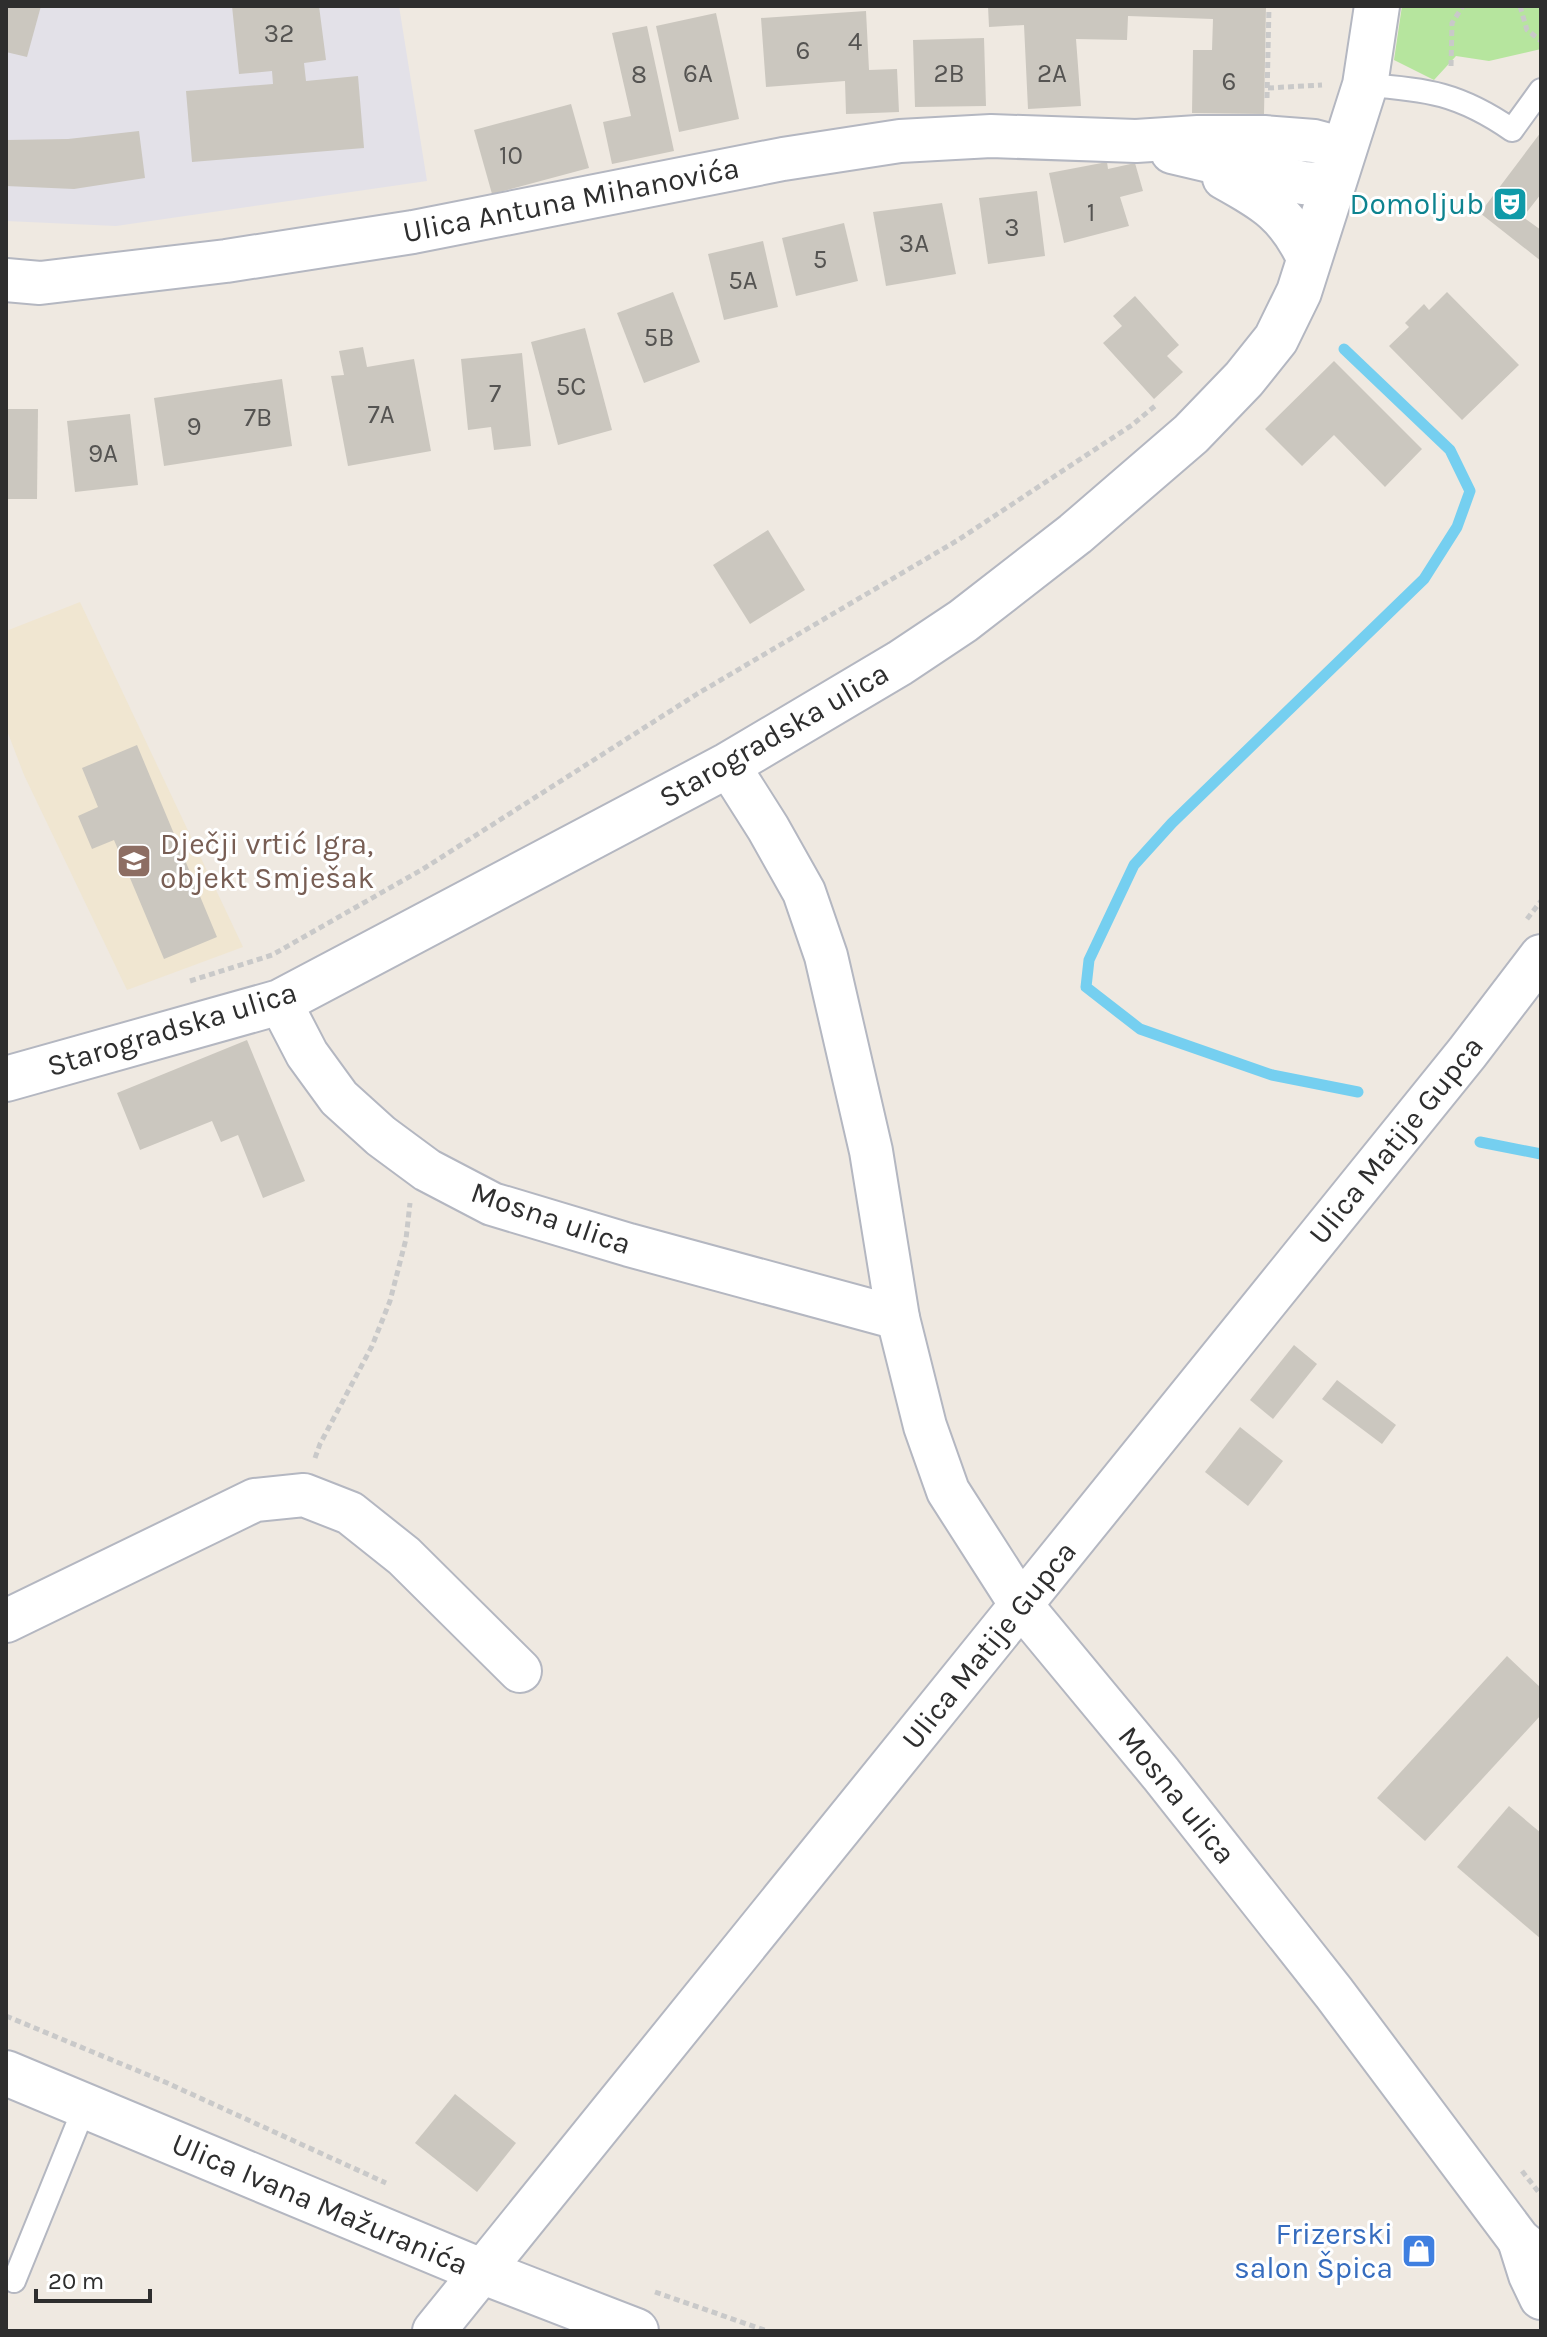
<svg xmlns="http://www.w3.org/2000/svg" width="1547" height="2337" font-family="Karla,sans-serif">
  <rect width="100%" height="100%" fill="#efe9e1"/>
  <!-- industrial -->
  <polygon fill="#e3e1e8" points="6,6 399,6 427,181 116,226 6,221"/>
  <!-- education -->
  <polygon fill="#f0e6d1" points="80,602 243,947 127,990 24,775 6,728 6,631"/>
  <!-- green -->
  <polygon fill="#b6e59e" points="1402,6 1541,6 1541,49 1489,61 1456,56 1434,80 1394,60"/>
  <g fill="none" stroke-linecap="round" stroke-linejoin="round">
    <!-- stream -->
    <g stroke="#75cff0" stroke-width="11">
      <polyline points="1344,349 1450,450 1470,491 1457,527 1424,579 1172,823 1134,865 1089,960 1086,987 1140,1029 1272,1075 1358,1092"/>
      <polyline points="1480,1142 1541,1154"/>
    </g>
  </g>
  <!-- building -->
  <g fill="#cbc7bf">
    <polygon points="6,6 41,6 27,57 6,52"/>
    <polygon points="232,6 319,6 326,60 304,63 306,81 358,76 364,148 192,162 186,91 273,84 272,71 239,74"/>
    <polygon points="988,6 1266,6 1264,114 1192,113 1193,50 1212,50 1213,19 1128,16 1127,40 1076,39 1081,106 1028,109 1024,25 989,27"/>
    <polygon points="866,11 869,70 897,69 899,112 846,114 845,81 766,87 761,18"/>
    <polygon points="716,13 739,119 679,132 656,26"/>
    <polygon points="647,26 674,151 612,164 603,122 631,116 612,33"/>
    <polygon points="984,38 986,106 915,107 913,40"/>
    <polygon points="571,104 589,168 492,194 474,130"/>
    <polygon points="139,131 145,178 74,189 6,186 6,140 68,139"/>
    <polygon points="1541,132 1541,194 1523,217 1541,230 1541,261 1480,213"/>
    <polygon points="1107,162 1108,169 1135,163 1143,191 1120,197 1129,226 1064,243 1049,173"/>
    <polygon points="1037,191 1045,256 988,264 979,198"/>
    <polygon points="942,203 956,274 886,286 873,212"/>
    <polygon points="844,223 858,281 796,296 782,238"/>
    <polygon points="763,241 778,307 724,320 708,254"/>
    <polygon points="673,292 700,362 644,383 617,313"/>
    <polygon points="1447,292 1519,365 1462,420 1389,346 1409,327 1405,323 1424,304 1429,310"/>
    <polygon points="1135,296 1179,345 1167,356 1183,372 1154,399 1103,343 1122,326 1113,316"/>
    <polygon points="585,328 612,430 558,445 531,342"/>
    <polygon points="363,347 367,367 414,359 431,451 348,466 331,376 344,375 339,351"/>
    <polygon points="522,353 531,446 494,450 491,427 468,430 461,359"/>
    <polygon points="1334,361 1422,449 1385,487 1334,435 1302,466 1265,429"/>
    <polygon points="282,379 292,446 164,466 154,398"/>
    <polygon points="6,409 38,409 37,499 6,499"/>
    <polygon points="130,414 138,485 75,492 67,421"/>
    <polygon points="768,530 805,590 750,624 713,565"/>
    <polygon points="137,745 217,937 164,959 114,840 92,849 78,816 98,807 82,768"/>
    <polygon points="247,1040 305,1181 263,1198 238,1135 221,1142 212,1121 140,1150 117,1093"/>
    <polygon points="1294,1345 1317,1364 1273,1419 1250,1400"/>
    <polygon points="1337,1380 1396,1425 1382,1444 1322,1399"/>
    <polygon points="1240,1427 1283,1461 1248,1506 1205,1472"/>
    <polygon points="1507,1656 1541,1688 1541,1715 1425,1841 1377,1798"/>
    <polygon points="1509,1806 1541,1833 1541,1939 1457,1867"/>
    <polygon points="455,2094 516,2143 477,2192 415,2143"/>
  </g>
  <g fill="none" stroke-linecap="round" stroke-linejoin="round">
    <!-- lane casing -->
    <g stroke="#b4b7c1" stroke-width="26">
      <g id="lane">
        <path d="M1365,85C1427,89 1460,94 1512,130L1541,90"/>
        <polyline points="14,2281 85,2106"/>
      </g>
    </g>
    <!-- street casing -->
    <g stroke="#b4b7c1" stroke-width="46">
      <g id="street">
        <polyline points="1172,152 1303,183 1317,184 1334,179"/>
        <path d="M1224,178C1267,202 1288,214 1309,260"/>
        <polyline points="6,280 40,283 226,261 413,232 783,159 900,141 991,136 1136,141 1198,137 1264,137 1314,141 1344,149"/>
        <polyline points="728,765 768,828 804,892 826,956 871,1151 898,1318 925,1426 948,1491 1021,1605 1161,1774 1334,1993 1519,2240 1541,2258"/>
        <polyline points="280,1002 307,1054 339,1098 381,1136 427,1170 492,1204 629,1245 898,1318"/>
        <polyline points="6,1621 255,1500 304,1495 350,1513 404,1556 520,1671"/>
        <polyline points="1519,2240 1530,2275 1541,2298"/>
        <polyline points="434,2331 1467,1053 1541,956"/>
      </g>
    </g>
    <!-- secondary casing -->
    <g stroke="#b4b7c1" stroke-width="48">
      <g id="secondary">
        <polyline points="6,1079 280,1002 728,765 900,663 963,621 1075,534 1191,434 1244,379 1276,339 1299,292 1365,85 1377,6"/>
        <polyline points="6,2073 481,2271 636,2331"/>
      </g>
    </g>
    <!-- path -->
    <g stroke="#c9c9c9" stroke-width="5" stroke-dasharray="6 4" stroke-linecap="butt">
      <polyline points="1520,6 1527,30 1541,41"/>
      <polyline points="1451,66 1452,23 1463,6"/>
      <polyline points="1268,88 1322,85"/>
      <polyline points="1267,98 1269,6"/>
      <polyline points="1527,919 1541,901"/>
      <polyline points="190,981 272,955 423,869 697,694 958,540 1132,425 1155,406"/>
      <polyline points="315,1458 320,1444 372,1346 390,1301 406,1239 410,1203"/>
      <polyline points="6,2016 165,2082 386,2183"/>
      <polyline points="1522,2171 1541,2195"/>
      <polyline points="655,2292 767,2331"/>
    </g>
    <!-- lane -->
    <use href="#lane" stroke="#fff" stroke-width="22"/>
    <!-- street -->
    <use href="#street" stroke="#fff" stroke-width="42"/>
    <!-- secondary -->
    <use href="#secondary" stroke="#fff" stroke-width="44"/>
  </g>
  <!-- icons -->
  <defs>
    <g id="theatre-square" transform="scale(1.8)"><rect x="-9" y="-9" width="18" height="18" rx="4" fill="#0f9aa8" stroke="#fff"/><path d="M-5-5.5Q0-4 5-5.5V0Q5 5 0 6Q-5 5-5 0ZM-3.3-2.5H-1v1.5H-3.3ZM1-2.5H3.3v1.5H1ZM-2.8 1Q0 5.5 2.8 1Z" fill="#fff"/></g>
    <g id="school-square" transform="scale(1.8)"><rect x="-9" y="-9" width="18" height="18" rx="4" fill="#8d6e63" stroke="#fff"/><path d="M0-5L7-2L0 1L-7-2ZM-4 1L0 2.5L4 1V4Q0 6-4 4Z" fill="#fff"/></g>
    <g id="shop-square" transform="scale(1.8)"><rect x="-9" y="-9" width="18" height="18" rx="4" fill="#3f7fe0" stroke="#fff"/><path d="M-5-2.5h2.3a2.7 3.5 0 0 1 5.4 0H5L5.5 6h-11ZM-1.5-2.5h3a1.5 2.3 0 0 0-3 0Z" fill="#fff"/></g>
  </defs>
  <g fill-rule="evenodd">
    <use href="#theatre-square" x="1510" y="204"/>
    <use href="#school-square" x="134" y="861"/>
    <use href="#shop-square" x="1419" y="2251"/>
  </g>
  <g text-anchor="middle" dominant-baseline="central" stroke-width="6" stroke-linejoin="round" paint-order="stroke">
    <!-- number labels -->
    <g font-size="26" fill="#555452">
      <text x="279" y="33">32</text>
      <text x="855" y="41">4</text>
      <text x="803" y="50">6</text>
      <text x="698" y="73">6A</text>
      <text x="949" y="73">2B</text>
      <text x="1052" y="73">2A</text>
      <text x="639" y="74">8</text>
      <text x="1229" y="81">6</text>
      <text x="511" y="155">10</text>
      <text x="1091" y="212">1</text>
      <text x="1012" y="227">3</text>
      <text x="914" y="243">3A</text>
      <text x="820" y="259">5</text>
      <text x="743" y="280">5A</text>
      <text x="659" y="337">5B</text>
      <text x="571" y="386">5C</text>
      <text x="495" y="393">7</text>
      <text x="381" y="414">7A</text>
      <text x="258" y="417">7B</text>
      <text x="194" y="426">9</text>
      <text x="103" y="453">9A</text>
    </g>
    <!-- street labels -->
    <g font-size="30" fill="#2e2e2e" stroke="#fff">
      <text transform="translate(571 200) rotate(-11)">Ulica Antuna Mihanovića</text>
      <text transform="translate(774 735) rotate(-30)">Starogradska ulica</text>
      <text transform="translate(172 1029) rotate(-17)">Starogradska ulica</text>
      <text transform="translate(1396 1140) rotate(-51)">Ulica Matije Gupca</text>
      <text transform="translate(551 1218) rotate(19)">Mosna ulica</text>
      <text transform="translate(989 1645) rotate(-51)">Ulica Matije Gupca</text>
      <text transform="translate(1177 1795) rotate(51)">Mosna ulica</text>
      <text transform="translate(320 2204) rotate(23)">Ulica Ivana Mažuranića</text>
    </g>
    <!-- culture labels -->
    <g font-size="30" fill="#0d838f" stroke="#fff" text-anchor="end">
      <text x="1484" y="204">Domoljub</text>
    </g>
    <!-- education labels -->
    <g font-size="30" fill="#785e54" stroke="#fff" text-anchor="start">
      <text x="160" y="844">Dječji vrtić Igra,<tspan x="160" dy="34">objekt Smješak</tspan></text>
    </g>
    <!-- shop labels -->
    <g font-size="30" fill="#366cbe" stroke="#fff" text-anchor="end">
      <text x="1393" y="2234">Frizerski<tspan x="1393" dy="34">salon Špica</tspan></text>
    </g>
  </g>
  <!-- border -->
  <rect width="1547" height="2337" fill="none" stroke="#2e2e2e" stroke-width="16"/>
  <!-- scale -->
  <path d="M36 2289v12h114v-12" fill="none" stroke="#2e2e2e" stroke-width="4"/>
  <text x="48" y="2289" font-size="24" fill="#2e2e2e" stroke="#ffffff" stroke-width="6" paint-order="stroke">20 m</text>
</svg>
